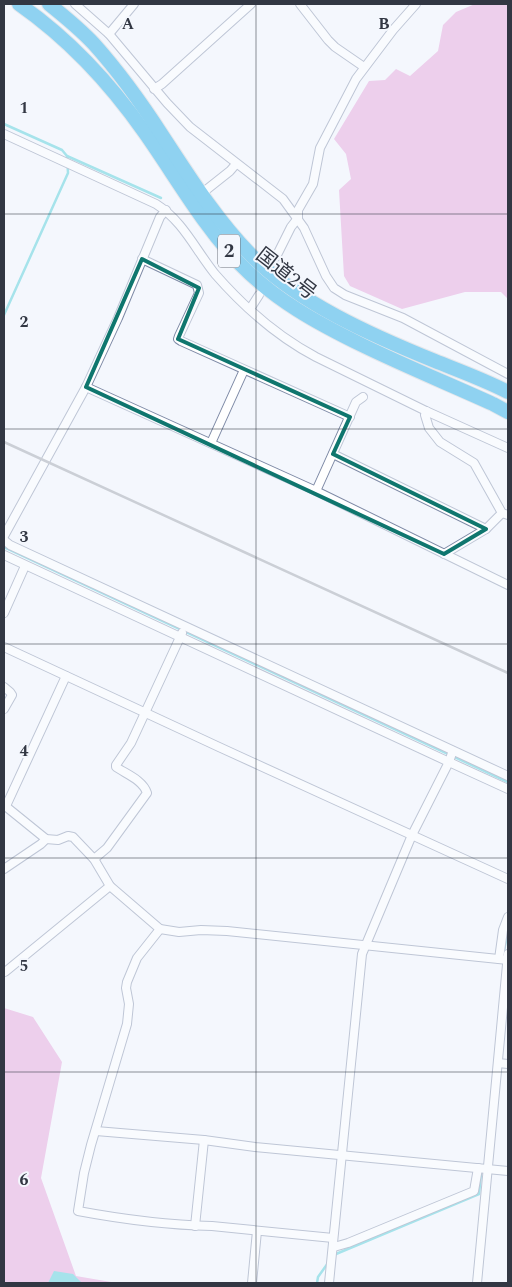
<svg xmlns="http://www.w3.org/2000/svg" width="512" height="1287" font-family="Spectral,'Noto Sans JP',serif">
  <rect width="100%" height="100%" fill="#f4f7fd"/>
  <!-- forest -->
  <g fill="#e49dd7">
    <polygon points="475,4 508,4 508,299 501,292 465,292 402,309 350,286 344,276 339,190 351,179 346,154 334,139 369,81 385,80 396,69 410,76 438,51 443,25 456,12"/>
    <polygon points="4,1008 33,1017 62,1062 41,1178 76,1276 117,1283 4,1283"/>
  </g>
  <!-- water -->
  <polygon fill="#47cad5" points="54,1271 73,1274 82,1283 48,1283"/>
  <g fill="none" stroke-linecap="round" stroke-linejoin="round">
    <!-- stream -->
    <g stroke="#47cad5" stroke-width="2.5">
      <polyline points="4,124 62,150 67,156 161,198"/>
      <polyline points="4,315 68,173 67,156"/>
      <polyline points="4,547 508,782"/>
      <polyline points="504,950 508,932"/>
      <polyline points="336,1254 479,1194 481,1174"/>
      <polyline points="317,1283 318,1277 328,1263"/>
    </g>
    <!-- street casing -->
    <g stroke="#7e8aa6" stroke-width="10">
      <g id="street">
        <polyline points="75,4 109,34 167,103 190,127 283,199 304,228 326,276 334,288 345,295 403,318 508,374"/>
        <polyline points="300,4 328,40 335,47 364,67"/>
        <polyline points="109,34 134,4"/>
        <polyline points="154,89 162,84 251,4"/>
        <path d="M4,134L156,204C183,221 195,249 215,274C243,306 278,337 316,357L426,411L508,448"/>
        <polyline points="201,194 230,171 236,164"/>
        <polyline points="276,257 291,227 298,218 298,210 313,184 320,148 356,79 393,30 416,4"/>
        <polyline points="142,259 197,285 199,293 179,336 178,339 181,341 350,417"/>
        <polyline points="250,309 259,295"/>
        <polyline points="86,387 316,491 508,585"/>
        <polyline points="426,411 425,415 429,428 440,442 474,463 502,513 508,515"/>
        <polyline points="211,443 244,370"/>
        <polyline points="333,454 486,529"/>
        <polyline points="316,491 356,402 363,397"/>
        <polyline points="4,536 86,387 118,318 160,217 166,210"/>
        <polyline points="4,540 10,545 508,776"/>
        <polyline points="444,554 486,529 502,513"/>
        <polyline points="4,555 449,762 412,835 362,954 329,1283"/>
        <polyline points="4,613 25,566"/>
        <polyline points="4,647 219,747 508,879"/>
        <polyline points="4,687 10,692 12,695 4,709"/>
        <polyline points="452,753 449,762 508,789"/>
        <polyline points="4,805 46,839 58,840 68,836 73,837 94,859 110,886 160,929 179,932 201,930 227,931 508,960"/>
        <polyline points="6,806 66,676"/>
        <path d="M94,859L107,848L147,793C143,780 126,774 116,767V765L131,743L182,633"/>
        <polyline points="4,869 41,844 46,839"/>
        <path d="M160,929L137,958L127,982L126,988L129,1004L127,1024L91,1145L84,1173L78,1211C121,1219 167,1225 212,1226L333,1238"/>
        <polyline points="499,959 503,930 508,917"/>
        <polyline points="5,972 110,886"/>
        <polyline points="498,1063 508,1064"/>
        <polyline points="96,1131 204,1140 255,1147 508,1171"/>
        <polyline points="195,1226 204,1140"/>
        <polyline points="334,1247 348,1243 474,1191 478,1168"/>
        <polyline points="252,1283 257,1231"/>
        <polyline points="477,1283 508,954"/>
      </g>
    </g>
    <!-- highway casing -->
    <g stroke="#d2d3d6" stroke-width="16">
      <g id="highway">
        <path d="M19,4C69,39 110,83 145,133C176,177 202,224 240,264C275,300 317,323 362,345C405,366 449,384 493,404L508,412"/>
        <path d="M49,4C64,16 80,29 94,44C119,72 142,104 162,135C189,176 215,218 250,254C296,302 373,336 435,361C460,371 485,380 508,392"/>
      </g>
    </g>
    <!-- street -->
    <use href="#street" stroke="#fff" stroke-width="8"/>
    <!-- highway -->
    <use href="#highway" stroke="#14a4e3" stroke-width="14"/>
    <!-- rail -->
    <polyline stroke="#9a9ea7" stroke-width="2.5" points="4,442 508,673"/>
  </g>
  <!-- marked area -->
  <path d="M0 0H512V1287H0ZM142,259L199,288L178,339L350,417L333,454L486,529L444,554L86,387Z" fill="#f4f7fd" fill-opacity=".55" fill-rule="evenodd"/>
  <path fill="none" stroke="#0f766e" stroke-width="4" stroke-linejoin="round" d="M142,259L199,288L178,339L350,417L333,454L486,529L444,554L86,387Z"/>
  <!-- grid -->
  <path fill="none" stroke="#323743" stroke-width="1" stroke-opacity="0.55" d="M256,4V1283M4,214H508M4,429H508M4,644H508M4,858H508M4,1072H508"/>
  <g text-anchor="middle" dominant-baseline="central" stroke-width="4" stroke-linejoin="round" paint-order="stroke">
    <!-- shield labels -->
    <rect fill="#f4f7fd" stroke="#6c717b" stroke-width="1" x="218" y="234.5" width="22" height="33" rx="4"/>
    <g font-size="19" font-weight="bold" fill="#323743">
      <text x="229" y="251">2</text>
    </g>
    <!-- street labels -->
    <g font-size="20" fill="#323743" stroke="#f4f7fd">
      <text transform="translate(286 274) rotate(38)">国道2号</text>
    </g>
  </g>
  <g font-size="16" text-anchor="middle" font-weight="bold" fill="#323743" stroke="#f4f7fd" stroke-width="4" stroke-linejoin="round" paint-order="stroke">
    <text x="128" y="29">A</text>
    <text x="384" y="29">B</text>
    <text x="24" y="113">1</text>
    <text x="24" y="327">2</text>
    <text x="24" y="542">3</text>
    <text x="24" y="756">4</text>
    <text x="24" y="971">5</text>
    <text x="24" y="1185">6</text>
  </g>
  <!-- border -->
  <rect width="512" height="1287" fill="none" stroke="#323743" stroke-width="10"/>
</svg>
